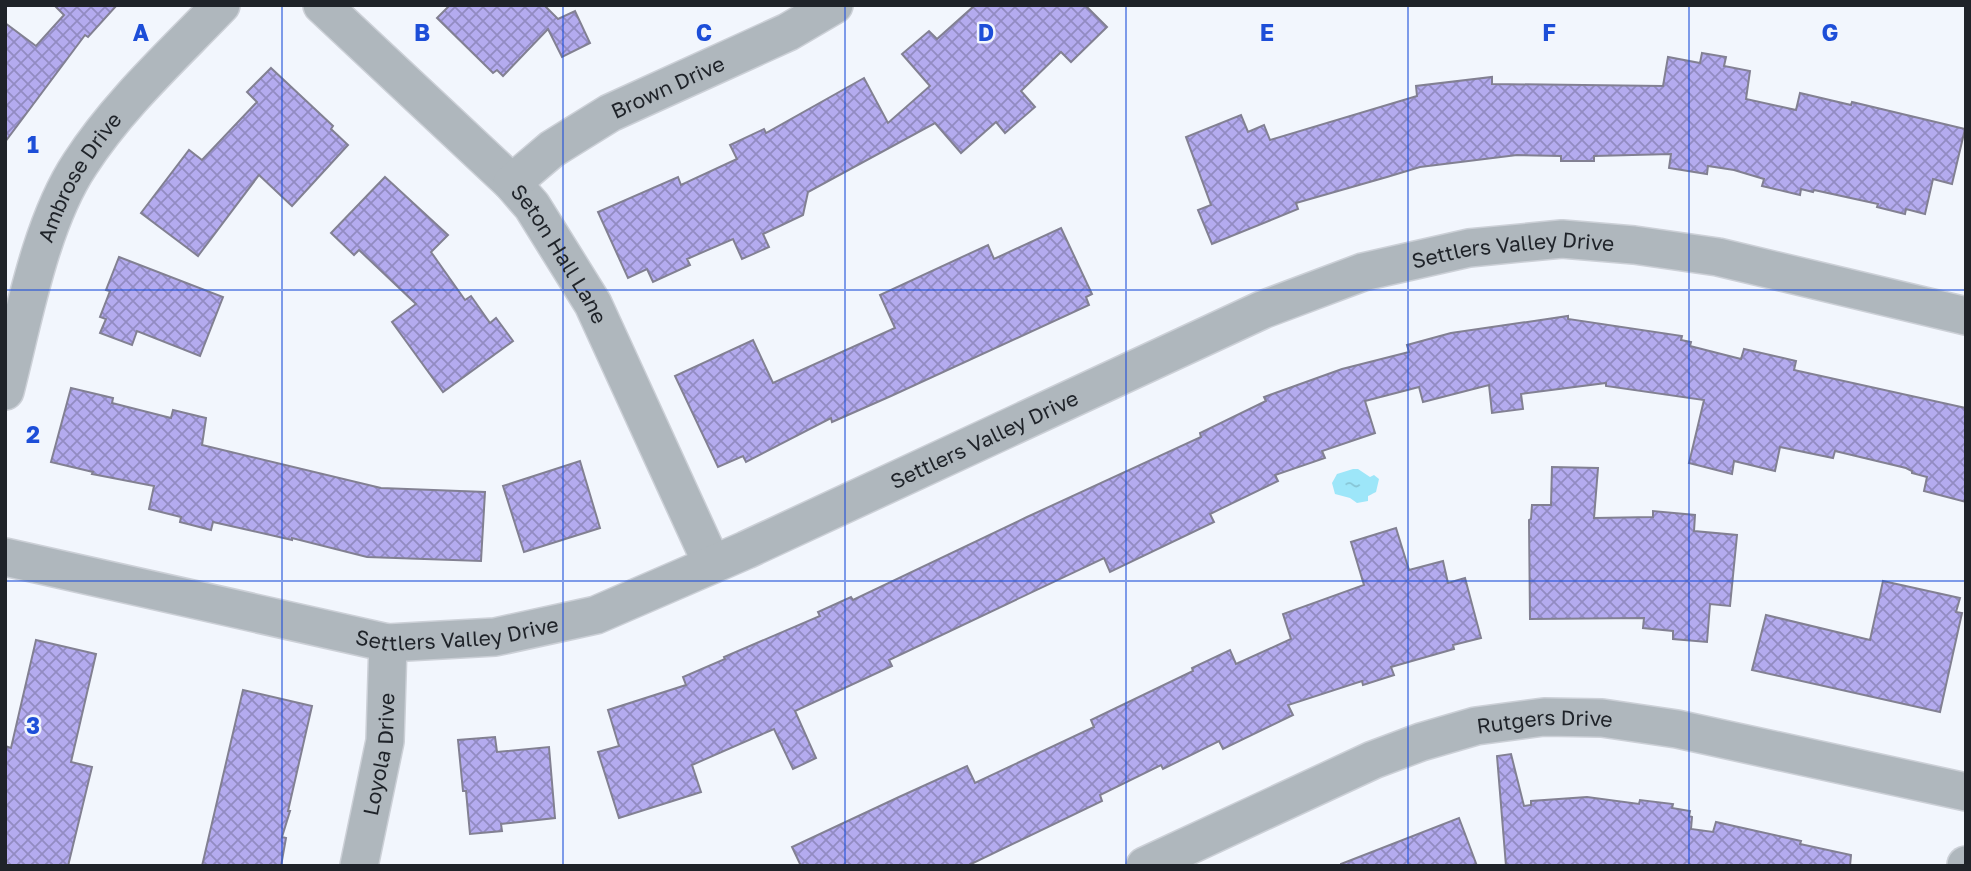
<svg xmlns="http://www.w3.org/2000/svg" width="1971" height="871" font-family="'Golos Text',sans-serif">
  <defs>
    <pattern id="water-ripples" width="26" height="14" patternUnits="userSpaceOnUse" patternTransform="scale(1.75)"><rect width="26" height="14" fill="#9de6f9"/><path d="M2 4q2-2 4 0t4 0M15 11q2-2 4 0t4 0" fill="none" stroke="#87c5d5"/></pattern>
    <pattern id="building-cross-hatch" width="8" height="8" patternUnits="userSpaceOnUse" patternTransform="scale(1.75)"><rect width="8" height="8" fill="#b4abef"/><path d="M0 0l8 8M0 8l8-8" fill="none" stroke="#928bc2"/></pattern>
  </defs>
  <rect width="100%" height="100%" fill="#f2f6fd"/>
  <!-- water -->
  <polygon fill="url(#water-ripples)" points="1353,469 1358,469 1370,477 1374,475 1379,479 1376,492 1368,496 1368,501 1357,503 1350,498 1335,494 1332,483 1337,474"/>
  <!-- building -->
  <g fill="url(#building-cross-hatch)" stroke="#828092" stroke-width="2">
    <polygon points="54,5 117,5 88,37 85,35 5,142 5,23 36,46 64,15"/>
    <polygon points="450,5 544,5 558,19 575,11 590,43 562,57 548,29 503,76 497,70 493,73 437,18"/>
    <polygon points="975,5 1085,5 1107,27 1071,62 1061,52 1021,91 1035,107 1005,133 996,122 961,153 935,123 808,192 803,215 763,234 769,247 742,259 733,239 687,259 690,265 653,282 647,269 628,278 598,212 678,177 681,185 737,159 730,145 764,129 766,133 864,78 888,123 930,86 902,54 929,31 937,39"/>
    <polygon points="1702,53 1726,57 1724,66 1750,71 1746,99 1796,110 1800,93 1851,105 1852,102 1965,129 1952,184 1933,179 1925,214 1906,209 1905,214 1877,207 1878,204 1814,190 1813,192 1801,189 1800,195 1762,186 1764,179 1734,170 1708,166 1707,174 1669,168 1671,154 1594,156 1594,161 1561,161 1561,156 1517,155 1420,167 1387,177 1296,203 1298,209 1212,244 1198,210 1211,205 1186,137 1241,115 1248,132 1264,125 1270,140 1417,96 1416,86 1492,77 1492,84 1663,86 1668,57 1700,63"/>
    <polygon points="271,68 333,126 331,129 348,145 292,206 259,175 198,256 141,213 189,150 202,160 257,102 247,92"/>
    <polygon points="385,177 448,235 431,252 465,300 471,296 490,323 496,318 513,341 443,392 392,322 416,304 359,250 354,255 331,233"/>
    <polygon points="1061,228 1092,294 1086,297 1089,305 891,396 832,422 831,418 746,462 743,456 718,467 675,376 753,340 773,383 895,328 880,295 988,245 994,259"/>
    <polygon points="119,257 223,297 200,356 137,331 132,345 100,333 106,319 100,317 110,291 106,290"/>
    <polygon points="1568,316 1568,319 1682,336 1681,340 1691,342 1690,346 1741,359 1744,349 1796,361 1794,370 1966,408 1966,502 1924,491 1927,477 1912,473 1912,471 1906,468 1835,451 1833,458 1780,447 1775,471 1734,461 1732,474 1689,463 1704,400 1606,386 1606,383 1521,394 1523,409 1492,413 1489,385 1423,402 1419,387 1365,401 1375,433 1322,451 1325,458 1275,475 1278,481 1210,514 1214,522 1110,572 1104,558 889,660 892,666 795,711 816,758 793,769 774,729 692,765 701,792 619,818 598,752 619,746 608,710 686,685 683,677 725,659 724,657 820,616 818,612 851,597 853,600 1027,517 1201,437 1200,433 1266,401 1264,397 1342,369 1409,352 1407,345 1451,333"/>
    <polygon points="71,388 113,398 112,403 171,418 173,410 206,418 202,445 381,488 485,492 481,561 367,557 292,538 292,540 213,522 211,530 180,522 181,517 149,509 154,486 92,474 93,472 51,462"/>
    <polygon points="580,461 600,528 524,552 503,486"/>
    <polygon points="1552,467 1598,468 1594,518 1653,517 1653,511 1695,515 1694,531 1737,535 1730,606 1710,604 1707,642 1673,639 1673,631 1643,628 1644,618 1530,619 1529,520 1531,519 1532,505 1551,505"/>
    <polygon points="1396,528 1409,570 1443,561 1448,583 1465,578 1481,638 1453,645 1454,649 1391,667 1394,675 1363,685 1362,681 1288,705 1293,715 1223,749 1219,741 1163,769 1161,765 1100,795 1102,801 967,866 801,866 792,847 899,797 967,766 975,783 1094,727 1091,720 1193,671 1192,668 1230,650 1236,664 1291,639 1283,614 1364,585 1351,542"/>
    <polygon points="1883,581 1960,598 1956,612 1962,613 1940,712 1752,670 1766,615 1870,640"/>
    <polygon points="36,640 96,654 71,762 92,767 68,866 5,866 5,746 11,748"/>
    <polygon points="243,690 312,706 288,811 290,811 282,837 286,838 281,866 202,866"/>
    <polygon points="495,737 497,752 549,747 555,818 501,824 502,831 470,834 466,791 463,791 458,740"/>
    <polygon points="1511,754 1524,806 1531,805 1531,801 1587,797 1639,804 1640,800 1673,804 1672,808 1690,811 1689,816 1692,817 1691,829 1713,832 1716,822 1801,841 1800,844 1851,855 1850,866 1506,866 1497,756"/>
    <polygon points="1459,818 1477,866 1341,866 1341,864"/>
  </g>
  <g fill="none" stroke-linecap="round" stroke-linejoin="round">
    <!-- minor casing -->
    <g stroke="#ccd0d7" stroke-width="40">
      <g id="minor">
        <path id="s1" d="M322,5L512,183L532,206L593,304L712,564"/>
        <path id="s2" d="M512,183L552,149L610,113L788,32L834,5"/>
        <path id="s3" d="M5,391C23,321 40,224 80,164C118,105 172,56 221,5"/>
        <path id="s4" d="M5,557L388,643L495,637L596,615L746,550L1262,310L1363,272L1469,248L1562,239L1634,245L1718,257L1966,316"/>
        <path id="s5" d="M359,866L385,741L388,643"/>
        <path id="s6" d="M1145,866L1373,760L1421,742L1476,726L1544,717L1602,718L1677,729L1966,792"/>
        <polyline points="1966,866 1966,865"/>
      </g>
    </g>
    <!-- minor -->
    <use href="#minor" stroke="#afb7bd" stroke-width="37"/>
  </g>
  <!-- grid -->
  <path fill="none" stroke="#1d4ed8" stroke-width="2" stroke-opacity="0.55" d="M282,5V866M563,5V866M845,5V866M1126,5V866M1408,5V866M1689,5V866M5,290H1966M5,581H1966"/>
  <g text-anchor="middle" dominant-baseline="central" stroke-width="5" stroke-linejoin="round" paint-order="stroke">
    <!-- street labels -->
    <g font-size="21" fill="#1f2329" stroke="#f2f6fd">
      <text stroke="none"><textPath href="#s2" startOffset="184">Brown Drive</textPath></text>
      <text stroke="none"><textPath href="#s3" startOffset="228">Ambrose Drive</textPath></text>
      <text stroke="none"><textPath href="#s4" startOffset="1596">Settlers Valley Drive</textPath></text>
      <text stroke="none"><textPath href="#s1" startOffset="346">Seton Hall Lane</textPath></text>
      <text stroke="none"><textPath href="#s4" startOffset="1029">Settlers Valley Drive</textPath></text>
      <text stroke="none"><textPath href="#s4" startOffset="462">Settlers Valley Drive</textPath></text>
      <text stroke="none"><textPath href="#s6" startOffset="429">Rutgers Drive</textPath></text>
      <text stroke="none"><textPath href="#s5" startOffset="114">Loyola Drive</textPath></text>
    </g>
  </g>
  <g font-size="23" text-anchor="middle" font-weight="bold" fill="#1d4ed8" stroke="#f2f6fd" stroke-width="5" stroke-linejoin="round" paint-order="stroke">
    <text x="141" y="41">A</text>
    <text x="422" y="41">B</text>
    <text x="704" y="41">C</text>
    <text x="986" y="41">D</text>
    <text x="1267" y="41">E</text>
    <text x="1549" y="41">F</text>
    <text x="1830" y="41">G</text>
    <text x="33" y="153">1</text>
    <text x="33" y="443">2</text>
    <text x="33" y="734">3</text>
  </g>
  <!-- border -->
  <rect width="1971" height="871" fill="none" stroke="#1f2329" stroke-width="14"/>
</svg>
